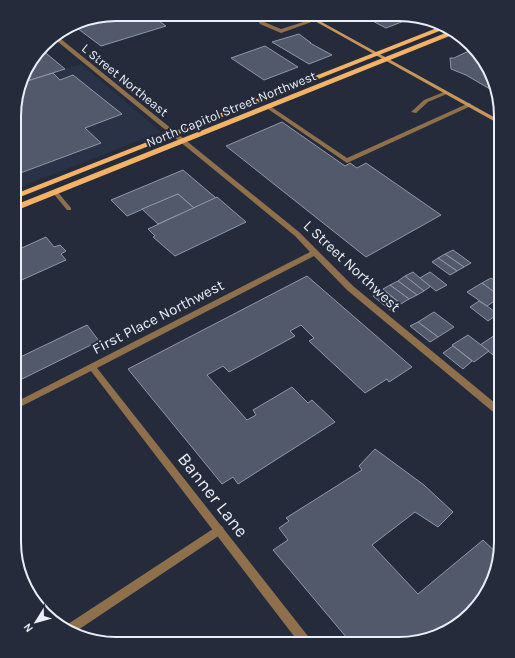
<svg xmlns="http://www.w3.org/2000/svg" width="515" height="658" font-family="Karla,sans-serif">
  <rect width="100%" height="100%" fill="#252b3a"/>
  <!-- built -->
  <polygon fill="#2a3247" points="81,64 161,132 15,189 15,102 21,83"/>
  <!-- building -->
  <g fill="#52596a" stroke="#8f97a9">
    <polygon points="116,14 149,14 166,26 101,46 73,25 83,19"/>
    <polygon points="167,14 190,14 175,19"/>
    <polygon points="361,15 413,15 417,16 386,28"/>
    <polygon points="299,34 311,43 310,43 332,55 309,64 272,42"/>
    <polygon points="265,46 298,67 264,80 231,58"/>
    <polygon points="41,49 65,69 21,83 28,65"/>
    <polygon points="473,49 487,65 495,92 466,75 451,69 450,58 454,58"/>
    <polygon points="53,73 60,80 73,75 122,114 85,128 101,143 15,175 15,102 21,83"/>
    <polygon points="282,122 345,166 350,163 357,168 366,163 441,215 366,257 226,146"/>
    <polygon points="183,170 216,198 194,208 178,194 127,216 111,200"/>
    <polygon points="178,194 194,208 158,224 142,209"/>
    <polygon points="217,197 246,222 175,256 153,237 155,236 148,229"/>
    <polygon points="46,237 54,247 60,245 66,251 61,254 66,260 15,283 15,251"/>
    <polygon points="453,250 471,263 464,267 445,254"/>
    <polygon points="445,254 464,267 457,271 438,258"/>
    <polygon points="438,258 457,271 450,275 432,262"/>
    <polygon points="413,272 420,278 431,286 424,291 405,276"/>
    <polygon points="430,272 447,285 436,291 420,278"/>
    <polygon points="307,276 412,367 389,382 387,379 365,393 309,341 314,338 301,325 290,331 295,336 229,372 223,366 207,375 247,420 256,415 253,410 292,387 308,403 312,400 335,422 238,484 233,477 222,484 128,369"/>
    <polygon points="405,276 424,291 417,295 398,281"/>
    <polygon points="491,278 501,285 500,297 482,283"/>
    <polygon points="398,281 417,295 409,299 390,285"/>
    <polygon points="482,283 501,297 487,306 467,292"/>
    <polygon points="390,285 409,299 401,304 383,289"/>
    <polygon points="383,290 400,303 390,310 373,296"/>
    <polygon points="479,301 487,306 498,314 488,321 470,307"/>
    <polygon points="434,312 454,327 438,337 418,322"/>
    <polygon points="418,322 438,337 430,342 410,326"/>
    <polygon points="87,325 99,341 14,383 14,360"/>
    <polygon points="501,331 501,361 480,345"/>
    <polygon points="468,335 489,351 474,362 452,345"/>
    <polygon points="453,346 472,361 463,369 443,353"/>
    <polygon points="375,449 424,485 453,512 438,527 415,512 372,545 418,594 483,540 499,555 484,599 450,630 406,644 352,644 273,550 288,540 279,528 289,521 286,518 362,470 359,466"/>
  </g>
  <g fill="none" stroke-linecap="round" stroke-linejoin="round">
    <!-- service -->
    <g fill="#8f704c" fill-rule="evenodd">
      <polygon points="253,14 258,14 264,22 281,29 313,19 317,20 281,33 260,24"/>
      <polygon points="444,92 449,93 428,102 416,113 411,112 424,100"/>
      <polygon points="469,103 471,104 471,106 347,163 265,107 270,106 347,158"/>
      <polygon points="55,190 57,191 71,208 71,210 67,210 53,193 52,192"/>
      <polygon points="219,525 223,527 224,530 223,533 75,632 64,629 65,626"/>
      <polygon points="24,578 29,579 39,600 38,604 28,593"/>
    </g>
    <!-- minor -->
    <polygon fill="#8f704c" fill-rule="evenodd" points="56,35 299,232 353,286 501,408 501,417 498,416 347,290 314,256 97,368 311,640 312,644 300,644 91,371 14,410 14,403 310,252 295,236 52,37"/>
    <!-- secondary -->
    <polygon fill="#c8955c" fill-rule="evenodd" points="304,15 309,15 501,121 501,125"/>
    <!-- primary -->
    <g fill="#f3b266" fill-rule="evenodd">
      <polygon points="442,26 447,28 15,199 15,194"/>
      <polygon points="453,30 457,33 15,211 15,205"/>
    </g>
  </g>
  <g text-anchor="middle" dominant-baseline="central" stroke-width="4" stroke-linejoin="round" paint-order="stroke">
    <!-- far-street labels -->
    <g font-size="13" fill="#eaeef9" stroke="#252b3a">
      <text transform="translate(125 80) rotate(39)">L Street Northeast</text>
      <text transform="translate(231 109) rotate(-22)">North Capitol Street Northwest</text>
    </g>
    <!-- street labels -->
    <g font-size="15" fill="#eaeef9" stroke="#252b3a">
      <text transform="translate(352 266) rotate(43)">L Street Northwest</text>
      <text transform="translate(158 317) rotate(-27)">First Place Northwest</text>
    </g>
    <!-- near-street labels -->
    <g font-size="18" fill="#eaeef9" stroke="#252b3a">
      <text transform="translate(213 495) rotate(52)">Banner Lane</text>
    </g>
  </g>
  <!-- crop -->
  <path d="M0 0H515V658H0ZM116 21H399A95 95 0 0 1 494 116V542A95 95 0 0 1 399 637H116A95 95 0 0 1 21 542V116A95 95 0 0 1 116 21Z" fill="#252b3a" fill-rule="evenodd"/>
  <path fill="none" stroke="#eaeef9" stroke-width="2" d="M116 21H399A95 95 0 0 1 494 116V542A95 95 0 0 1 399 637H116A95 95 0 0 1 21 542V116A95 95 0 0 1 116 21Z"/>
  <!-- north arrow -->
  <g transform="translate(36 622) rotate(233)" stroke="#252b3a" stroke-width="3" paint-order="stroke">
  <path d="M0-3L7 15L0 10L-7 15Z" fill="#eaeef9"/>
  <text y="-6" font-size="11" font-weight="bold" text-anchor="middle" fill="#eaeef9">N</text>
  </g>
</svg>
